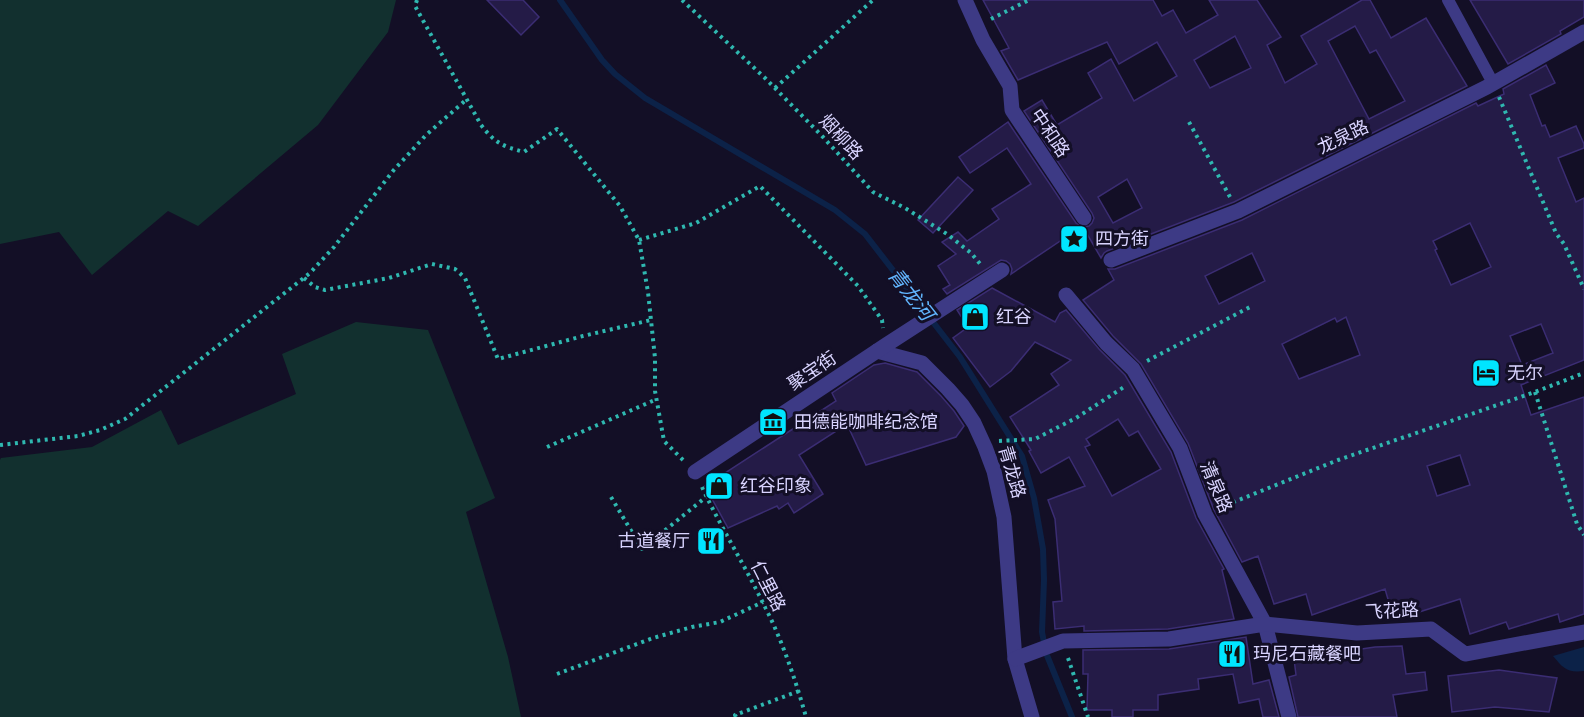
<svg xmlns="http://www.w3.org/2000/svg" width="1584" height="717" font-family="Figtree,'Noto Sans SC',sans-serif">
  <rect width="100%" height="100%" fill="#130f26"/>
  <!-- green -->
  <g fill="#12302f">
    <polygon points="0,0 396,0 388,32 318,125 198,226 168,211 92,275 59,232 0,244"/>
    <polygon points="356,322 428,330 495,498 466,512 508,657 521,717 0,717 0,460 1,458 92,447 161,410 178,445 296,394 282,354"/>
  </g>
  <!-- water -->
  <path fill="#0c2248" d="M1584,647V671C1567,673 1563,668 1553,656Z"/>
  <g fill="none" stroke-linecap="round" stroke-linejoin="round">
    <!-- stream -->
    <polyline stroke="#0c2248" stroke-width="6" points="560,0 602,60 615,74 645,98 835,210 865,234 960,357 1022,456 1034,498 1043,549 1044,580 1042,632 1046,653 1072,717"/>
  </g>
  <!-- building -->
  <g fill="#241b47" stroke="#3b2d73" stroke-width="1.5" fill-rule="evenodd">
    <polygon points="487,0 523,0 539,17 521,35"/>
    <path d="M983,0H1153L1162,16L1173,10L1186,33L1218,15L1209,0H1257L1281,37L1267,45L1285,83L1317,64L1301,36L1362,0H1370L1391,38L1426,18L1467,86L1234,202L1107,251L1104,253L1101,258L1083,227L1089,226L1092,223L1094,218L1092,213L1024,111L1042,100L1057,125L1102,98L1088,73L1111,59L1134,101L1177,76L1157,42L1119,64L1107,42L1018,80L1001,51L1009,48ZM1355,26L1370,53L1376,50L1405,101L1369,119L1328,41ZM1235,36L1251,68L1210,88L1194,60ZM1127,179L1142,208L1113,223L1098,197Z"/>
    <polygon points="1470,0 1584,0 1584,17 1560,31 1561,34 1508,64"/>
    <path d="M1546,65L1555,83L1530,95L1542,126L1545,125L1550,137L1576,126L1584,144V148L1558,158L1576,202L1584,198V360L1521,385L1531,415L1584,397V614L1560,622L1558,614L1509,629L1506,622L1470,634L1460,599L1416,613L1411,599L1390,606L1385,589L1312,615L1306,594L1274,604L1258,556L1242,562L1214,510L1188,443L1141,364L1113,336L1083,300L1114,280L1108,269H1115L1242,220L1476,103L1478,106L1504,94L1503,89ZM1470,223L1491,267L1451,285L1435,250L1437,249L1433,241ZM1252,253L1265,281L1219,304L1205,276ZM1346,317L1360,355L1299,379L1282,344L1335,318L1337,322ZM1541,324L1553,353L1522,365L1510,336ZM1460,455L1470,485L1437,496L1427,466Z"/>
    <polygon points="1008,122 1076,223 1081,227 1011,274 1012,269 1010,264 1006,261 1001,260 947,294 943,289 950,285 938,266 956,254 942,242 958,232 967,241 999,219 992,209 1031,184 1007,148 970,173 959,157"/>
    <polygon points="958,177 973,190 933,233 918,220"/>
    <path d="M992,288L1055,322L1060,313L1066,310L1099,349L1125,375L1171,452L1196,518L1224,569L1222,570L1234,619L1168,629L1084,631V626L1055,629L1053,602L1062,601L1055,519L1048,500L1085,486L1069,457L1041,473L1029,451L1031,450L1010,417L1059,385L1051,374L1071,360L1035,342L1011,371L990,387L953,338L968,327L957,310ZM1118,419L1129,436L1138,431L1161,469L1112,496L1085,447L1090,445L1086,439Z"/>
    <polygon points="885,363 917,372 941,396 954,411 964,426 956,437 866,465 847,424 799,455 823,494 794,513 788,503 779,509 777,506 728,528 705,486 836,401 832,393 874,365"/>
    <polygon points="1246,637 1253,684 1269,680 1279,717 1263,717 1259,699 1239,703 1233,674 1198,679 1199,689 1158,695 1158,710 1133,710 1133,717 1112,717 1112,710 1087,710 1088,674 1083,674 1083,650 1169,649"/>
    <polygon points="1402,646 1406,674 1425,672 1427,690 1393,695 1397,717 1298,717 1289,677 1296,675 1294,659 1375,647"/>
    <polygon points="1499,670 1557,678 1549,712 1495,707 1452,712 1448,676"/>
  </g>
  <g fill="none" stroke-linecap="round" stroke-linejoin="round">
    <!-- path -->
    <g stroke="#2fb8b0" stroke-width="4" stroke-dasharray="3 4.5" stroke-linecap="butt">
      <path d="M417,0L415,6L481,125C495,143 502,146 524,152L557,129L620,206L639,240L648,292L655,358V391L664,441L684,461"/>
      <polyline points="682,0 766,79 823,137 873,192 905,208 947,234 971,253 981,265"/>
      <polyline points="991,19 1029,0"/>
      <polyline points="775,88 873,0"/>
      <polyline points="1499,97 1556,233 1564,244 1584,289"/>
      <polyline points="1189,122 1230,197"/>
      <polyline points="639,240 696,223 760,186 858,286 882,320 883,328"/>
      <polyline points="304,278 315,287 325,290 389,278 432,264 455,269 465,278 498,359 583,336 651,320"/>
      <polyline points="1147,361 1250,307"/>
      <polyline points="1535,392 1577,524 1584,535"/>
      <polyline points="999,441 1035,439 1076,418 1124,387"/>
      <polyline points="0,445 78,436 100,430 125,419 310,273 334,247 393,171 426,135 467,99"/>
      <polyline points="547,447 657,399"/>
      <path d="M702,487C720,526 743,562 762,601C781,637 795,678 806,717"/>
      <polyline points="611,497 642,549 706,497"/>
      <polyline points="1219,508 1338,460 1535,392 1584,373"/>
      <polyline points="1068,658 1088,717"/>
      <polyline points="557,674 653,638 692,627 720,622 763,602"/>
      <polyline points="736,717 735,715 799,691"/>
    </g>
    <!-- service -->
    <polyline stroke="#3d3a85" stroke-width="12" points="1448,0 1493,83"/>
    <!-- pedestrian -->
    <g stroke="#3d3a85" stroke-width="15">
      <polyline points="965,0 983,40 1010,86 1012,110 1084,218"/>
      <polyline points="1111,260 1238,211 1487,87 1584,32"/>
      <polyline points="1066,295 1106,343 1133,369 1180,448 1205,514 1265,624 1289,717"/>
      <polyline points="877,351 922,363 948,389 962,405 974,423 985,447 994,471 1004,517 1015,659 1032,717"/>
      <polyline points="695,472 886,345 1002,270"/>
      <polyline points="1015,659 1063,641 1169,639 1265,624 1357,633 1431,629 1465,654 1584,632"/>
    </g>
  </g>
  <!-- icons -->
  <defs>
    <g id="sight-square" transform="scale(1.5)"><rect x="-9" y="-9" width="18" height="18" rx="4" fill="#00e5ff" stroke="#130f26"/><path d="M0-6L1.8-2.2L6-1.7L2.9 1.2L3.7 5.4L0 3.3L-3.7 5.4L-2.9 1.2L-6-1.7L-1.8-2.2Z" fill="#111"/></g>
    <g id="shop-square" transform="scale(1.5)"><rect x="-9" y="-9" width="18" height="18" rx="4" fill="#00e5ff" stroke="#130f26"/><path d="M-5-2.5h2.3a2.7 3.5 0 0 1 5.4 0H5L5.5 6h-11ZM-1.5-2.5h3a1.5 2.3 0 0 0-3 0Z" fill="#111"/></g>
    <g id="hotel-square" transform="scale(1.5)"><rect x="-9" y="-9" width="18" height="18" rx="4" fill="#00e5ff" stroke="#130f26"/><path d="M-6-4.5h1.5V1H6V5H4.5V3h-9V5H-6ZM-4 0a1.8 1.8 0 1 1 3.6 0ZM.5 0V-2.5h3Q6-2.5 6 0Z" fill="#111"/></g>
    <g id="museum-square" transform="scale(1.5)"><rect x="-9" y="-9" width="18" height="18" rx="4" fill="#00e5ff" stroke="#130f26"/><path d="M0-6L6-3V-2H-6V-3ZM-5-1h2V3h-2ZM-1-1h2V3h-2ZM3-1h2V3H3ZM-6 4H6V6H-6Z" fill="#111"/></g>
    <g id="restaurant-square" transform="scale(1.5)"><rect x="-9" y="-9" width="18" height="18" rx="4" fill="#00e5ff" stroke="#130f26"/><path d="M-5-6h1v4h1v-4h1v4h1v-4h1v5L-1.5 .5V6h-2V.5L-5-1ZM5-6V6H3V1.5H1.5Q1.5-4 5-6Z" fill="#111"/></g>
  </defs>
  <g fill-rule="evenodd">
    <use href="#sight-square" x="1074" y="239"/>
    <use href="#shop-square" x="975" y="317"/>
    <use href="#hotel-square" x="1486" y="373"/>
    <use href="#museum-square" x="773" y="422"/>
    <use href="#shop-square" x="719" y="486"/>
    <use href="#restaurant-square" x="711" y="541"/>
    <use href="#restaurant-square" x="1232" y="654"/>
  </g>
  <g text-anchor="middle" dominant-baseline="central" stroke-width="6" stroke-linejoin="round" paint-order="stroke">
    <!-- street labels -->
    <g font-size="18" fill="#d9d4ff" stroke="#130f26">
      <text transform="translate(1050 133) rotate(56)">中和路</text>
      <text transform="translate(841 137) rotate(47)">烟柳路</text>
      <text transform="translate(1343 137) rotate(-26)">龙泉路</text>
      <text transform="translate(812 371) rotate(-34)">聚宝街</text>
      <text transform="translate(1012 472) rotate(74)">青龙路</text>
      <text transform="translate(1216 487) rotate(67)">清泉路</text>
      <text transform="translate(768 586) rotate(63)">仁里路</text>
      <text transform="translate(1392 611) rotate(-3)">飞花路</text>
    </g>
    <!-- poi labels -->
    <g font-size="18" fill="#d9d4ff" stroke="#130f26" text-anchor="start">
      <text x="1095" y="239">四方街</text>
      <text x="996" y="317">红谷</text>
      <text x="1507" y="373">无尔</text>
      <text x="794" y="422">田德能咖啡纪念馆</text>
      <text x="740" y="486">红谷印象</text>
      <text x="690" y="541" text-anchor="end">古道餐厅</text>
      <text x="1253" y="654">玛尼石藏餐吧</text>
    </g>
    <!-- water labels -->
    <g font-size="20" font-style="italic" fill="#62b6ff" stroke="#130f26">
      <text transform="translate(911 294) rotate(52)">青龙河</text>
    </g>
  </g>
</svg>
